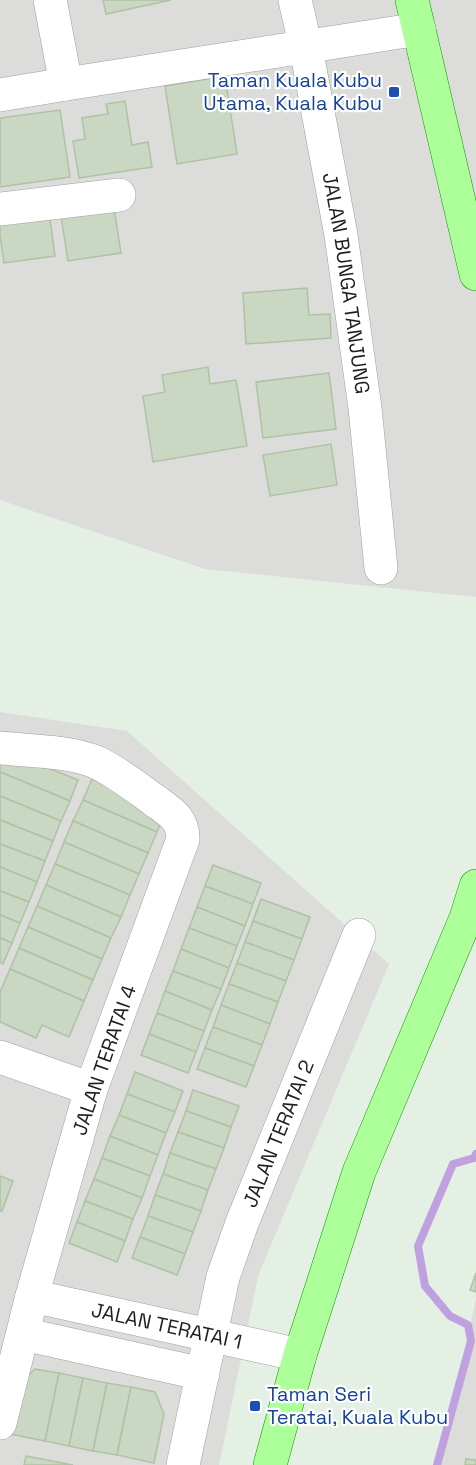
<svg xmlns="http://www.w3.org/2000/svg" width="476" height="1465" font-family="'Space Grotesk',sans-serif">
  <rect width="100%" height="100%" fill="#e4f0e3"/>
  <!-- residential -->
  <g fill="#dcdcdb">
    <polygon points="0,0 476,0 476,597 205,569 0,500"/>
    <polygon points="0,712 127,731 389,964 258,1276 219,1465 0,1465"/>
    <polygon points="476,1299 476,1465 440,1465"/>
  </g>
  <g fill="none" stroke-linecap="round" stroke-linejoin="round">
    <!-- stream -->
    <polyline stroke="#bfa1e0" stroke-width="8" points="437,1465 471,1341 468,1325 450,1316 425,1286 418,1246 453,1164 474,1158 476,1154"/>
  </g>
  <!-- building -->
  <g fill="#c9d7c3" stroke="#aec2a5" stroke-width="1.5">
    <polygon points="103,0 171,0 106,14"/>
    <polygon points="225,76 237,154 177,164 165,86"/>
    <polygon points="125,101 132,145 148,142 152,167 79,178 73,141 85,139 82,118 108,114 106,104"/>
    <polygon points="60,110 70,177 0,187 0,118"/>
    <polygon points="114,208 121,253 68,261 61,216"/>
    <polygon points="49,211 55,256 4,263 0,236 0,218"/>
    <polygon points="307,288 309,315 330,314 331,338 246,344 243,293"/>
    <polygon points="208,367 210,384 236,380 247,446 153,462 143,396 165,392 162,375"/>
    <polygon points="329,373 336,429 263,438 256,382"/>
    <polygon points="331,444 337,485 270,496 263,455"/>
    <polygon points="1,749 78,780 70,801 0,772 0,753"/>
    <polygon points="0,772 70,801 61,821 0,796"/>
    <polygon points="92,779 166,811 157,832 83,800"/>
    <polygon points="0,796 61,821 53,841 0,820"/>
    <polygon points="83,800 157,832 148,853 73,821"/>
    <polygon points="0,820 53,841 45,861 0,844"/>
    <polygon points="73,821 148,853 139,874 64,842"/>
    <polygon points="64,842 139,874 130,895 55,864"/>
    <polygon points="0,844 45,861 37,882 0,867"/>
    <polygon points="55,864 130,895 121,917 46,885"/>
    <polygon points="213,865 261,883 253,904 205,886"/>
    <polygon points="0,867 37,882 29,902 0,891"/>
    <polygon points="46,885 121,917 111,938 37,906"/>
    <polygon points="205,886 253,904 245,926 197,907"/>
    <polygon points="0,891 29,902 20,923 0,915"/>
    <polygon points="261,899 310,917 302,939 253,921"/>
    <polygon points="37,906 111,938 102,959 28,927"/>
    <polygon points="197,907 245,926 237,946 189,928"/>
    <polygon points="0,915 20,923 12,943 0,938"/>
    <polygon points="253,921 302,939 294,960 245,942"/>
    <polygon points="28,927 102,959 93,980 19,948"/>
    <polygon points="189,928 237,946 229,968 181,949"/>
    <polygon points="0,938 12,943 3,964 0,962"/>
    <polygon points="245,942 294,960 286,981 237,963"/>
    <polygon points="19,948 93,980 84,1001 10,969"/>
    <polygon points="181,949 229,968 221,989 173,971"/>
    <polygon points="237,963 286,981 278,1002 229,984"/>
    <polygon points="10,969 84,1001 69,1037 42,1025 36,1038 0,1022 0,992"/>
    <polygon points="173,971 221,989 212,1010 165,991"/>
    <polygon points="229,984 278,1002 270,1024 221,1005"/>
    <polygon points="165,991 212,1010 204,1031 157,1013"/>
    <polygon points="221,1005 270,1024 262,1045 213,1027"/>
    <polygon points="157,1013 204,1031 196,1052 149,1034"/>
    <polygon points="213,1027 262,1045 254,1066 205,1048"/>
    <polygon points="149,1034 196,1052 188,1073 141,1055"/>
    <polygon points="205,1048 254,1066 246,1087 197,1069"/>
    <polygon points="135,1072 183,1091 175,1112 127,1094"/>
    <polygon points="193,1090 239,1106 231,1127 186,1111"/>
    <polygon points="127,1094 175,1112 166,1133 119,1115"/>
    <polygon points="186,1111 231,1127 224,1148 178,1132"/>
    <polygon points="119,1115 166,1133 158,1155 110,1136"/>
    <polygon points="178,1132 224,1148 216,1169 170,1153"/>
    <polygon points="110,1136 158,1155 150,1176 102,1158"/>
    <polygon points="170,1153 216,1169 208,1190 163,1174"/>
    <polygon points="102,1158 150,1176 142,1198 94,1179"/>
    <polygon points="163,1174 208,1190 201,1211 155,1195"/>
    <polygon points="0,1176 13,1181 2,1211 0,1211"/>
    <polygon points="94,1179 142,1198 133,1219 85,1201"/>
    <polygon points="155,1195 201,1211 193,1232 148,1216"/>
    <polygon points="85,1201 133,1219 125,1241 77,1222"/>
    <polygon points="148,1216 193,1232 185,1254 140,1237"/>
    <polygon points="77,1222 125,1241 117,1262 69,1243"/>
    <polygon points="140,1237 185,1254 177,1275 132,1258"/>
    <polygon points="476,1273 476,1292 470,1290"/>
    <polygon points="35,1369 59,1373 45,1441 10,1434 21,1382"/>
    <polygon points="59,1373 83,1378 69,1446 45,1441"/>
    <polygon points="83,1378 107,1383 93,1451 69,1446"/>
    <polygon points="107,1383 131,1387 117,1455 93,1451"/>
    <polygon points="131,1387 155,1392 164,1414 154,1463 117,1455"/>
    <polygon points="26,1456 73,1465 24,1465"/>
    <polygon points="466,1459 476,1460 476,1465 465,1465"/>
  </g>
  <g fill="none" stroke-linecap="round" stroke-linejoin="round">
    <!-- minor casing -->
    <g stroke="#9f9f9f" stroke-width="34">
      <g id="minor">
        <polyline points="50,0 66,84"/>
        <path id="s1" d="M295,0L306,48L341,235L365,408L381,568"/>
        <polyline points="0,95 66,84 419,29"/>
        <polyline points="0,209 119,195"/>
        <path d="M0,748C29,751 70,751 96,762C117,772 136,787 154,800C170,812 183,818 183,839L91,1089L32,1296L0,1423"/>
        <polyline points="0,1057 91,1089"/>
        <path id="s2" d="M32,1296L300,1355"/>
        <polyline points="23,1334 203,1374"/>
        <path id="s3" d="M183,1465L223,1277L242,1223L359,935"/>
      </g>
    </g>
    <!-- major casing -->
    <g stroke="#0c9800" stroke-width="34">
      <g id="major">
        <polyline points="412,0 476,274"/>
        <polyline points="270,1465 300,1355 359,1172 466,918 476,886"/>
      </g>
    </g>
    <!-- minor -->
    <use href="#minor" stroke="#fff" stroke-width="33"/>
    <!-- major -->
    <use href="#major" stroke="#acff99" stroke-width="33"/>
  </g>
  <!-- markers -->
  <g fill="#1a4fb4" stroke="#fff" stroke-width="2">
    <rect x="388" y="86" width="12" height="12" rx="3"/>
    <rect x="249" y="1400" width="12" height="12" rx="3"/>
  </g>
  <g text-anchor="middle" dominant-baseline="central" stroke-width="4.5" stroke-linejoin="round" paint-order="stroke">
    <!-- transit labels -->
    <g font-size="20" fill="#164399" stroke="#fff" text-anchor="end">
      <text x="382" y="80">Taman Kuala Kubu<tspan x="382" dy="23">Utama, Kuala Kubu</tspan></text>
      <text x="267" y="1394" text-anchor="start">Taman Seri<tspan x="267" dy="23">Teratai, Kuala Kubu</tspan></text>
    </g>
    <!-- street labels -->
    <g font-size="20" fill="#1e1e1e" stroke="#fff">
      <text stroke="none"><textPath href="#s1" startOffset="288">JALAN BUNGA TANJUNG</textPath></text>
      <text transform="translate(104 1060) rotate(-71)">JALAN TERATAI 4</text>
      <text stroke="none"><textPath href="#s3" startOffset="346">JALAN TERATAI 2</textPath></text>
      <text stroke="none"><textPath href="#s2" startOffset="138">JALAN TERATAI 1</textPath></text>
    </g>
  </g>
</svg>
